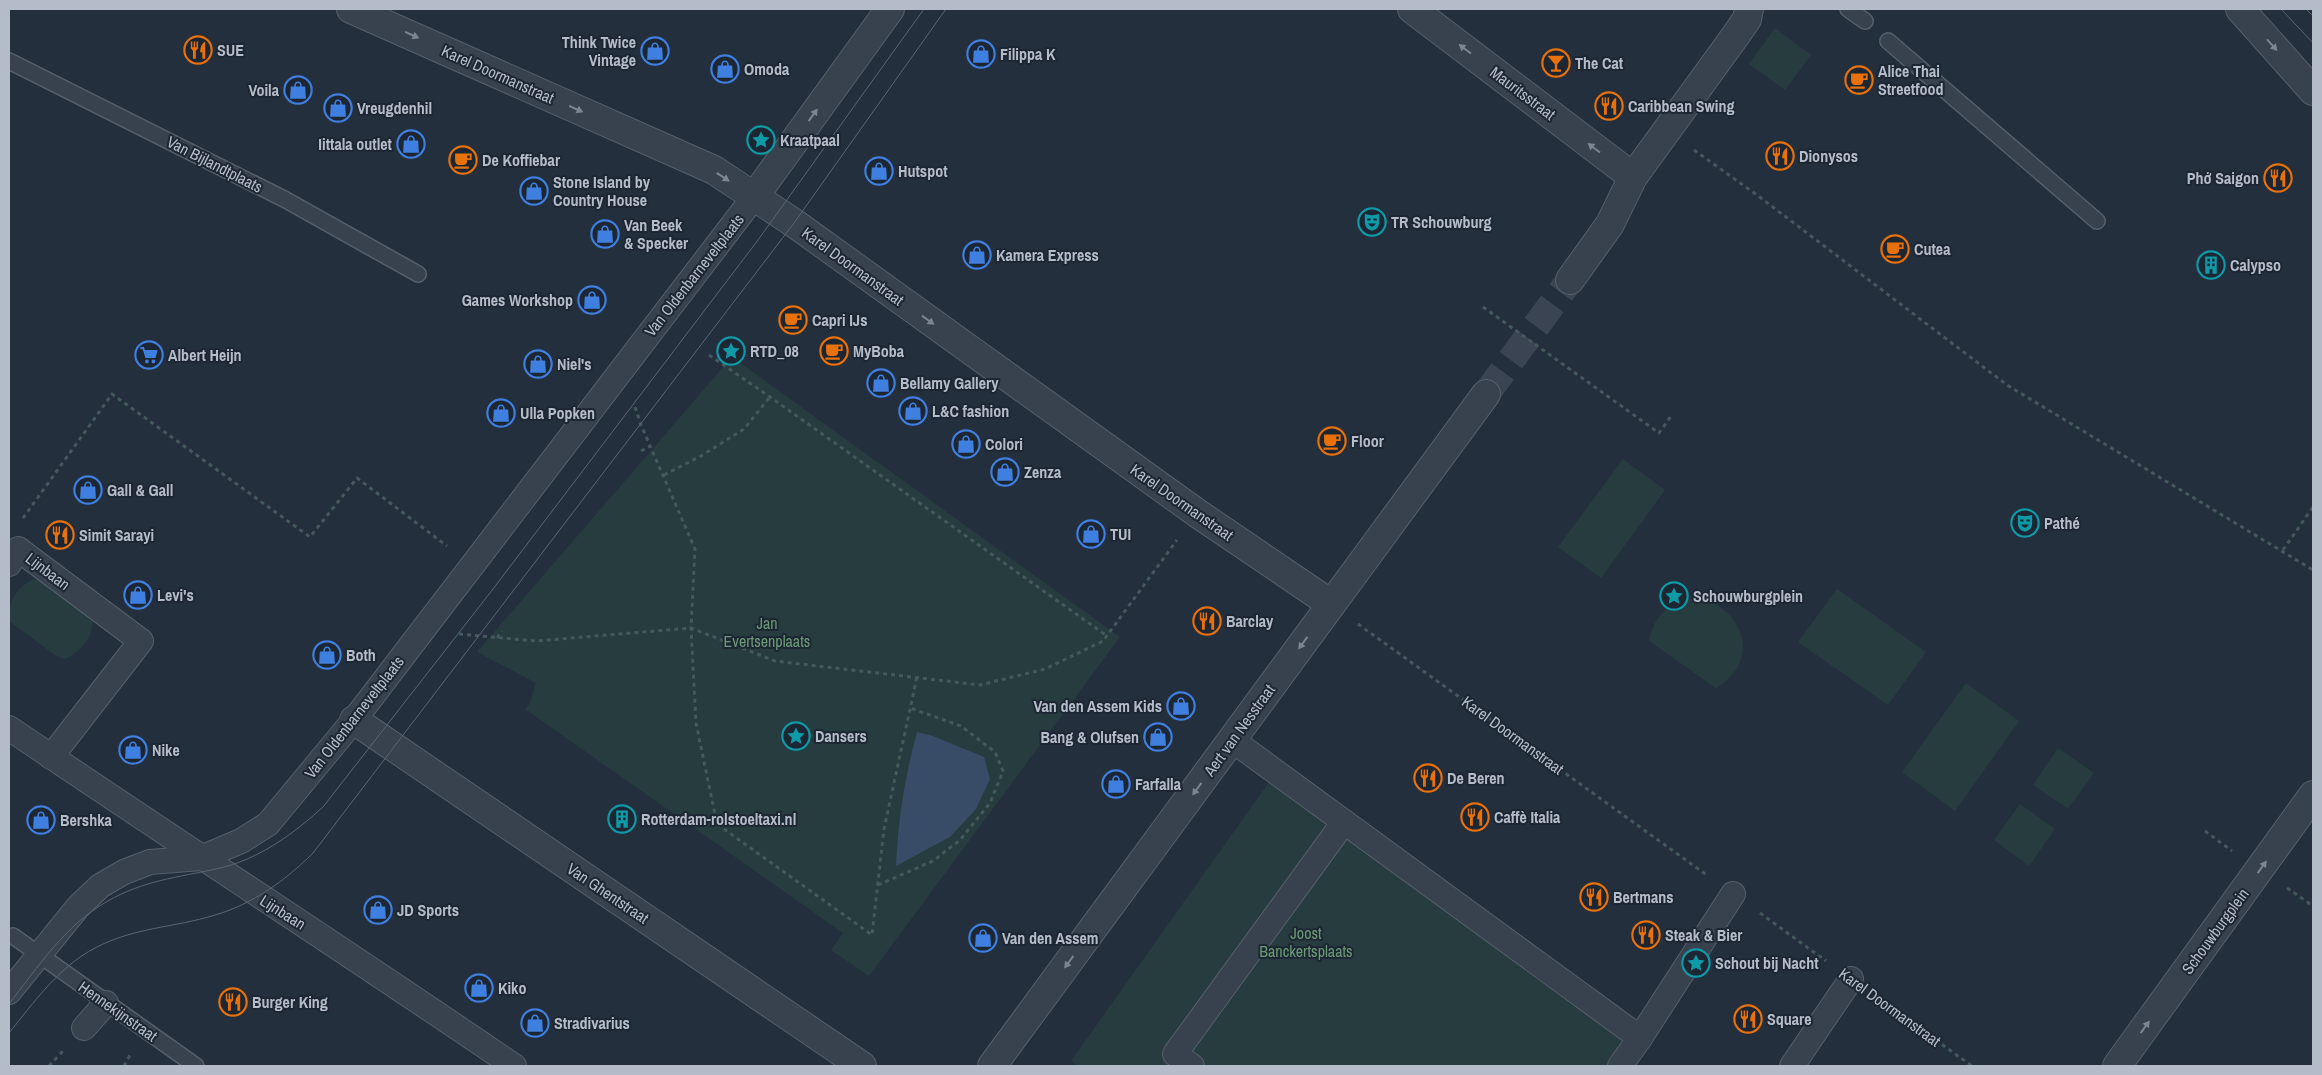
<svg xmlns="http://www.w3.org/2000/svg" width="2322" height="1075" font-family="'Archivo Narrow',sans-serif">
  <rect width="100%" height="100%" fill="#242f3e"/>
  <!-- green -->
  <g fill="#263c3f">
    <polygon points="1775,28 1811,55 1785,90 1749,64"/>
    <polygon points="732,357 1120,637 869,976 831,950 843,933 525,709 529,705 536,683 477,652"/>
    <polygon points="1623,459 1665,490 1601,578 1558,547"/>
    <path d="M39,577L93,616C93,638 84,649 65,659L55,655L9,621C9,597 17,586 39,577Z"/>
    <polygon points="1837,589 1926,652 1888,705 1798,642"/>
    <path d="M1699,598C1734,605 1759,646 1731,676C1727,681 1721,684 1716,688L1649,641C1654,614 1672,600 1699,598Z"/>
    <polygon points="1966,683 2019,721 1955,811 1902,772"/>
    <polygon points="2058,748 2094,773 2068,809 2033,785"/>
    <polygon points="1277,771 1648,1034 1627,1066 1079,1066 1071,1061"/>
    <polygon points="2020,804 2055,829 2029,866 1994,840"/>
  </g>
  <!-- water -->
  <path fill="#394c67" d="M917,732L933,736L984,757L990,779L976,809L950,837L896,866C898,819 905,776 917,732Z"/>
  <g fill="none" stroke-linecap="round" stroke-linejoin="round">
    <!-- minor-tunnel -->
    <polyline stroke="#3a4453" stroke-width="28" stroke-dasharray="28 14" stroke-linecap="butt" points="1486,394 1570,280"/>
    <!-- service casing -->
    <g stroke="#565f6c" stroke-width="18">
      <g id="service">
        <polyline points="1848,9 1865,21"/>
        <polyline points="1888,41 2097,221"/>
        <polyline points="9,61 286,200 418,274"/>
        <polyline points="13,936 196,1066"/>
      </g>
    </g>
    <!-- pedestrian casing -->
    <g stroke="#565f6c" stroke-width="26">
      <g id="pedestrian">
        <polyline points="9,564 18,549 141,641 51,757"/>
        <path d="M9,728C177,842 347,952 514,1066"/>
        <polyline points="1232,740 1640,1038 1620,1066"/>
        <polyline points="9,992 78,907 100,886 124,872 150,862 201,858 241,841 268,824 354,720 754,197"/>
        <polyline points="84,1028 106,1003"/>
        <polyline points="1640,1038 1733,894"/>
        <polyline points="1192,1066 1175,1054 1344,822"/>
        <polyline points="1792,1066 1851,979"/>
      </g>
    </g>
    <!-- minor casing -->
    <g stroke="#565f6c" stroke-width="30">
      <g id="minor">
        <polyline points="351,9 714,170 794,223 1197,513 1331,604"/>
        <polyline points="1412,9 1633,177"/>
        <polyline points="754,197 890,9"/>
        <polyline points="1570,280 1610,224 1633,177 1736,35 1747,19 1749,9"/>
        <polyline points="354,720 862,1066"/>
        <polyline points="992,1066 1486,394"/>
        <polyline points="2117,1066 2313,795"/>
      </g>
    </g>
    <!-- tertiary casing -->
    <g stroke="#565f6c" stroke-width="30">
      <polyline id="tertiary" points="2240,9 2313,91"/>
    </g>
    <!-- path -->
    <g stroke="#44595c" stroke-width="3" stroke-dasharray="4 4" stroke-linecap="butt">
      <polyline points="1694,150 1757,195 2007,385 2313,570"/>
      <polyline points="1483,307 1659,433 1671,416"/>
      <polyline points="709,355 770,397 1107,636"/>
      <polyline points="635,407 641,425 695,549 691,628 696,723 717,824 872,935 884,829 917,677"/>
      <polyline points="641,451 651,446"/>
      <polyline points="664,475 701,456 744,429 770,397"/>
      <polyline points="23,518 112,394 310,537 357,478 447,546"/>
      <polyline points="2283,550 2313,507"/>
      <polyline points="1358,624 1708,876"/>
      <polyline points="459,634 536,641 691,628 775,661 980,685 1045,669 1103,641 1177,540"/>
      <polyline points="497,638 502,631"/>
      <polyline points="2205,831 2232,851"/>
      <polyline points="878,885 933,861 960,840 990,803 1003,771 995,752 961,726 910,708"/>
      <polyline points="2287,888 2313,906"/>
      <polyline points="1760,913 1826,961"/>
      <polyline points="1877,998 1972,1066"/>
      <polyline points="49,1066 63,1051"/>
      <polyline points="124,1066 131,1053"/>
    </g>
    <!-- service -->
    <use href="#service" stroke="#38414e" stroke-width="15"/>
    <!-- pedestrian -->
    <use href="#pedestrian" stroke="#38414e" stroke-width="24"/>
    <!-- minor -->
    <use href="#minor" stroke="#38414e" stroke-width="28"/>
    <!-- tertiary -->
    <use href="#tertiary" stroke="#38414e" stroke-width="28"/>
    <!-- tram -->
    <g stroke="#5a6575" stroke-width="1">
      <polyline points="2281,9 2313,43"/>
      <polyline points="2306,9 2313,16"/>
      <path d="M9,1004C38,967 66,924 108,901C142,881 179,877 216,869C258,860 292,835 323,807L493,589L758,240L924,9"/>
      <path d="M9,1033C34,1002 59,967 95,948C135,927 173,928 215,915C253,904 286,880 313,853L794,223L946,9"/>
    </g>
  </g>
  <!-- one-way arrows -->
  <defs><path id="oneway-solid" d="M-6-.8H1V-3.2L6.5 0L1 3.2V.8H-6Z" transform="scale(1.25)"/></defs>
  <g fill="#7c8592">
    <use href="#oneway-solid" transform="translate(412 35) rotate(24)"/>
    <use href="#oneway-solid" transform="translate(2272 45) rotate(48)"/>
    <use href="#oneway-solid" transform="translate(1465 49) rotate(-143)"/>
    <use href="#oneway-solid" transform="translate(576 109) rotate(24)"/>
    <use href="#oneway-solid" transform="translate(813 115) rotate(-54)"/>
    <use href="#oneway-solid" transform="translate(1594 148) rotate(-143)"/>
    <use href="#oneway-solid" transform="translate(723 177) rotate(33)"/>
    <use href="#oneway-solid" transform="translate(928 320) rotate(36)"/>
    <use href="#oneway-solid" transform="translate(1303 643) rotate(126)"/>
    <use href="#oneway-solid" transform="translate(1197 789) rotate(126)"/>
    <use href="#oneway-solid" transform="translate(2262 867) rotate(-54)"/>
    <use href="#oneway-solid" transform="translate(1069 962) rotate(126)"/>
    <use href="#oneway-solid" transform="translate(2145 1027) rotate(-54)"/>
  </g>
  <!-- icons -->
  <defs>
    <g id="restaurant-ring" transform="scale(1.4375)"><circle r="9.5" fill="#1d2633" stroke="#e8710a" stroke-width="1.5"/><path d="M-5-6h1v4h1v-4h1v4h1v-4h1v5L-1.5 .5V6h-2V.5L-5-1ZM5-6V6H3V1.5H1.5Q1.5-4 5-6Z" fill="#e8710a"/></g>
    <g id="shop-ring" transform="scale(1.4375)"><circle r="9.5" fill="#1d2633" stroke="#3f7fe0" stroke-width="1.5"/><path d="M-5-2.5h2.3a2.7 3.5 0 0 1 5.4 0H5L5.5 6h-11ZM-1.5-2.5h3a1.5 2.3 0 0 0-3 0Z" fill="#3f7fe0"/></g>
    <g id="bar-ring" transform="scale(1.4375)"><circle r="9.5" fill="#1d2633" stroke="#e8710a" stroke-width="1.5"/><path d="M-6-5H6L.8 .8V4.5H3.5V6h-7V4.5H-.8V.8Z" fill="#e8710a"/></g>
    <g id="cafe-ring" transform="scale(1.4375)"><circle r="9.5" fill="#1d2633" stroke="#e8710a" stroke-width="1.5"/><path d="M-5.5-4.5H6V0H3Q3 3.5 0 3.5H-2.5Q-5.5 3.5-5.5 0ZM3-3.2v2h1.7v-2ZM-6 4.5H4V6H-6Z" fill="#e8710a"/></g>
    <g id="sight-ring" transform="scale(1.4375)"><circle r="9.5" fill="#1d2633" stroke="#0f9aa8" stroke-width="1.5"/><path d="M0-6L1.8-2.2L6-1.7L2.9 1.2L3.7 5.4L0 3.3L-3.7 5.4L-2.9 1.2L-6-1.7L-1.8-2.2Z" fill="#0f9aa8"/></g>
    <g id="theatre-ring" transform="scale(1.4375)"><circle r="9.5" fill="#1d2633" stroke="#0f9aa8" stroke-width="1.5"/><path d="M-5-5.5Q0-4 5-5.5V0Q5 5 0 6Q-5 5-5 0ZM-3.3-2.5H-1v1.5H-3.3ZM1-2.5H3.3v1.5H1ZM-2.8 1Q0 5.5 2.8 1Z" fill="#0f9aa8"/></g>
    <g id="building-ring" transform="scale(1.4375)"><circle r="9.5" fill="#1d2633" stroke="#0f9aa8" stroke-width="1.5"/><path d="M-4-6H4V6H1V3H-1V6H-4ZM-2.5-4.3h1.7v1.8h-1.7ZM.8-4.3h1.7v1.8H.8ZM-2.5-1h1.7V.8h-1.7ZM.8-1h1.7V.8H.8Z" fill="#0f9aa8"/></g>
    <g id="supermarket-ring" transform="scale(1.4375)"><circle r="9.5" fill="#1d2633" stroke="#3f7fe0" stroke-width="1.5"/><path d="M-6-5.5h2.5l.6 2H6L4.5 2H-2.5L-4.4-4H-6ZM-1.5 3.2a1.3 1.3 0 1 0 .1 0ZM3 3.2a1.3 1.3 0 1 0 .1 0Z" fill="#3f7fe0"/></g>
  </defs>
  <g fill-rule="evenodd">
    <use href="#restaurant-ring" x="198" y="50"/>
    <use href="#shop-ring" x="655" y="51"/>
    <use href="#shop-ring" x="981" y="54"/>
    <use href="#bar-ring" x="1556" y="63"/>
    <use href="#shop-ring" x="725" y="69"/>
    <use href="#cafe-ring" x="1859" y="80"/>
    <use href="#shop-ring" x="298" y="90"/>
    <use href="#restaurant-ring" x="1609" y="106"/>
    <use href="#shop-ring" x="338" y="108"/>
    <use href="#sight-ring" x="761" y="140"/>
    <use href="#shop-ring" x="411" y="144"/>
    <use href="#restaurant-ring" x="1780" y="156"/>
    <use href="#cafe-ring" x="463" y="160"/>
    <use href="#shop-ring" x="879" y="171"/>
    <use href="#restaurant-ring" x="2278" y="178"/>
    <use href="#shop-ring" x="534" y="191"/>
    <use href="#theatre-ring" x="1372" y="222"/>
    <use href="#shop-ring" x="605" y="234"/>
    <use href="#cafe-ring" x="1895" y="249"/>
    <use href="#shop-ring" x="977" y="255"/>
    <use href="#building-ring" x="2211" y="265"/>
    <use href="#shop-ring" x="592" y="300"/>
    <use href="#cafe-ring" x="793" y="320"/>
    <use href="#sight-ring" x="731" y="351"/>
    <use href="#cafe-ring" x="834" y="351"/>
    <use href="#supermarket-ring" x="149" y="355"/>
    <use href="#shop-ring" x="538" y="364"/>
    <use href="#shop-ring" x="881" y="383"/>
    <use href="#shop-ring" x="913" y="411"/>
    <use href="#shop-ring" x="501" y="413"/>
    <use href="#cafe-ring" x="1332" y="441"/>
    <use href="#shop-ring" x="966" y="444"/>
    <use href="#shop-ring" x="1005" y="472"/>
    <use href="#shop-ring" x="88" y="490"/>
    <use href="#theatre-ring" x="2025" y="523"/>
    <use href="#shop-ring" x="1091" y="534"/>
    <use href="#restaurant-ring" x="60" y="535"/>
    <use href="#shop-ring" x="138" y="595"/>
    <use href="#sight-ring" x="1674" y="596"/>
    <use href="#restaurant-ring" x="1207" y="621"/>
    <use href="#shop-ring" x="327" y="655"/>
    <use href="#shop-ring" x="1181" y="706"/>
    <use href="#sight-ring" x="796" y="736"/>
    <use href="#shop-ring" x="1158" y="737"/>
    <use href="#shop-ring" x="133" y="750"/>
    <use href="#restaurant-ring" x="1428" y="778"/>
    <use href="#shop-ring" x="1116" y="784"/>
    <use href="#restaurant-ring" x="1475" y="817"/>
    <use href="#building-ring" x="622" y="819"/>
    <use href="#shop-ring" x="41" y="820"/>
    <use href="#restaurant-ring" x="1594" y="897"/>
    <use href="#shop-ring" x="378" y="910"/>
    <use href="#restaurant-ring" x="1646" y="935"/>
    <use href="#shop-ring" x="983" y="938"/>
    <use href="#sight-ring" x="1696" y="963"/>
    <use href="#shop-ring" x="479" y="988"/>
    <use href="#restaurant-ring" x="233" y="1002"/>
    <use href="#restaurant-ring" x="1748" y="1019"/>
    <use href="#shop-ring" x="535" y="1023"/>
  </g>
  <g text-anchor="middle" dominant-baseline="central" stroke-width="4" stroke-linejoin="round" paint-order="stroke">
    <!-- poi labels -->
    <g font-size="16" font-weight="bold" fill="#b4bcc9" stroke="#1d2633" text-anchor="start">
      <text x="636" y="42" text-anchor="end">Think Twice<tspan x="636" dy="18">Vintage</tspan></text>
      <text x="217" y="50">SUE</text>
      <text x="1000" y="54">Filippa K</text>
      <text x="1575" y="63">The Cat</text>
      <text x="744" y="69">Omoda</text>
      <text x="1878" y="71">Alice Thai<tspan x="1878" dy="18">Streetfood</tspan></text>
      <text x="279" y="90" text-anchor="end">Voila</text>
      <text x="1628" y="106">Caribbean Swing</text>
      <text x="357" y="108">Vreugdenhil</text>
      <text x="780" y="140">Kraatpaal</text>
      <text x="392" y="144" text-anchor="end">Iittala outlet</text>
      <text x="1799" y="156">Dionysos</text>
      <text x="482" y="160">De Koffiebar</text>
      <text x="898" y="171">Hutspot</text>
      <text x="2259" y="178" text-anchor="end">Phở Saigon</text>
      <text x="553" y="182">Stone Island by<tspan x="553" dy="18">Country House</tspan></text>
      <text x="1391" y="222">TR Schouwburg</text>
      <text x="624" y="225">Van Beek<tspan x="624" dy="18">&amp; Specker</tspan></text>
      <text x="1914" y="249">Cutea</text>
      <text x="996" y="255">Kamera Express</text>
      <text x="2230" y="265">Calypso</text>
      <text x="573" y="300" text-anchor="end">Games Workshop</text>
      <text x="812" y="320">Capri IJs</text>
      <text x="750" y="351">RTD_08</text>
      <text x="853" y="351">MyBoba</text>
      <text x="168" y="355">Albert Heijn</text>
      <text x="557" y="364">Niel's</text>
      <text x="900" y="383">Bellamy Gallery</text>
      <text x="932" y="411">L&amp;C fashion</text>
      <text x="520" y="413">Ulla Popken</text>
      <text x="1351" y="441">Floor</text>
      <text x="985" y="444">Colori</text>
      <text x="1024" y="472">Zenza</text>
      <text x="107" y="490">Gall &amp; Gall</text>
      <text x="2044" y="523">Pathé</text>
      <text x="1110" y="534">TUI</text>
      <text x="79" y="535">Simit Sarayi</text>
      <text x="157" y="595">Levi's</text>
      <text x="1693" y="596">Schouwburgplein</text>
      <text x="1226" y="621">Barclay</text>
      <text x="346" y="655">Both</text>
      <text x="1162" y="706" text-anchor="end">Van den Assem Kids</text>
      <text x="815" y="736">Dansers</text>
      <text x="1139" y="737" text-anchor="end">Bang &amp; Olufsen</text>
      <text x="152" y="750">Nike</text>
      <text x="1447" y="778">De Beren</text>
      <text x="1135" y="784">Farfalla</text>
      <text x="1494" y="817">Caffè Italia</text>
      <text x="641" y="819">Rotterdam-rolstoeltaxi.nl</text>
      <text x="60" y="820">Bershka</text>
      <text x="1613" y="897">Bertmans</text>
      <text x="397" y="910">JD Sports</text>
      <text x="1665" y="935">Steak &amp; Bier</text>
      <text x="1002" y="938">Van den Assem</text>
      <text x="1715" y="963">Schout bij Nacht</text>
      <text x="498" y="988">Kiko</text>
      <text x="252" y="1002">Burger King</text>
      <text x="1767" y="1019">Square</text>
      <text x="554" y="1023">Stradivarius</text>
    </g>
    <!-- street labels -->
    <g font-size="16" fill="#b4bcc9" stroke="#1d2633">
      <text transform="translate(498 74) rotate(24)">Karel Doormanstraat</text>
      <text transform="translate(1523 93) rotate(37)">Mauritsstraat</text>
      <text transform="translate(215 164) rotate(27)">Van Bijlandtplaats</text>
      <text transform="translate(853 266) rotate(36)">Karel Doormanstraat</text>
      <text transform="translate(694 275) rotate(-52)">Van Oldenbarneveltplaats</text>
      <text transform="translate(1182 502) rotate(35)">Karel Doormanstraat</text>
      <text transform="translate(48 571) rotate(37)">Lijnbaan</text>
      <text transform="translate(354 717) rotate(-52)">Van Oldenbarneveltplaats</text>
      <text transform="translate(1239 730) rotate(-54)">Aert van Nesstraat</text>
      <text transform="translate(1513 735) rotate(36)">Karel Doormanstraat</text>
      <text transform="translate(608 893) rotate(34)">Van Ghentstraat</text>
      <text transform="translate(283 912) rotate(32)">Lijnbaan</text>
      <text transform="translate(2215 931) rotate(-54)">Schouwburgplein</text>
      <text transform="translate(1890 1007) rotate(36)">Karel Doormanstraat</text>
      <text transform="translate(118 1011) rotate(35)">Hennekijnstraat</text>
    </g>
    <!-- park labels -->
    <g font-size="16" fill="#6b9a76" stroke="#1d2633">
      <text x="767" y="623">Jan<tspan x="767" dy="18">Evertsenplaats</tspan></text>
      <text x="1306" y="933">Joost<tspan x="1306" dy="18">Banckertsplaats</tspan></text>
    </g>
  </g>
  <!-- border -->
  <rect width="2322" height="1075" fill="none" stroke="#b4bcc9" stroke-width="20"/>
</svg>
